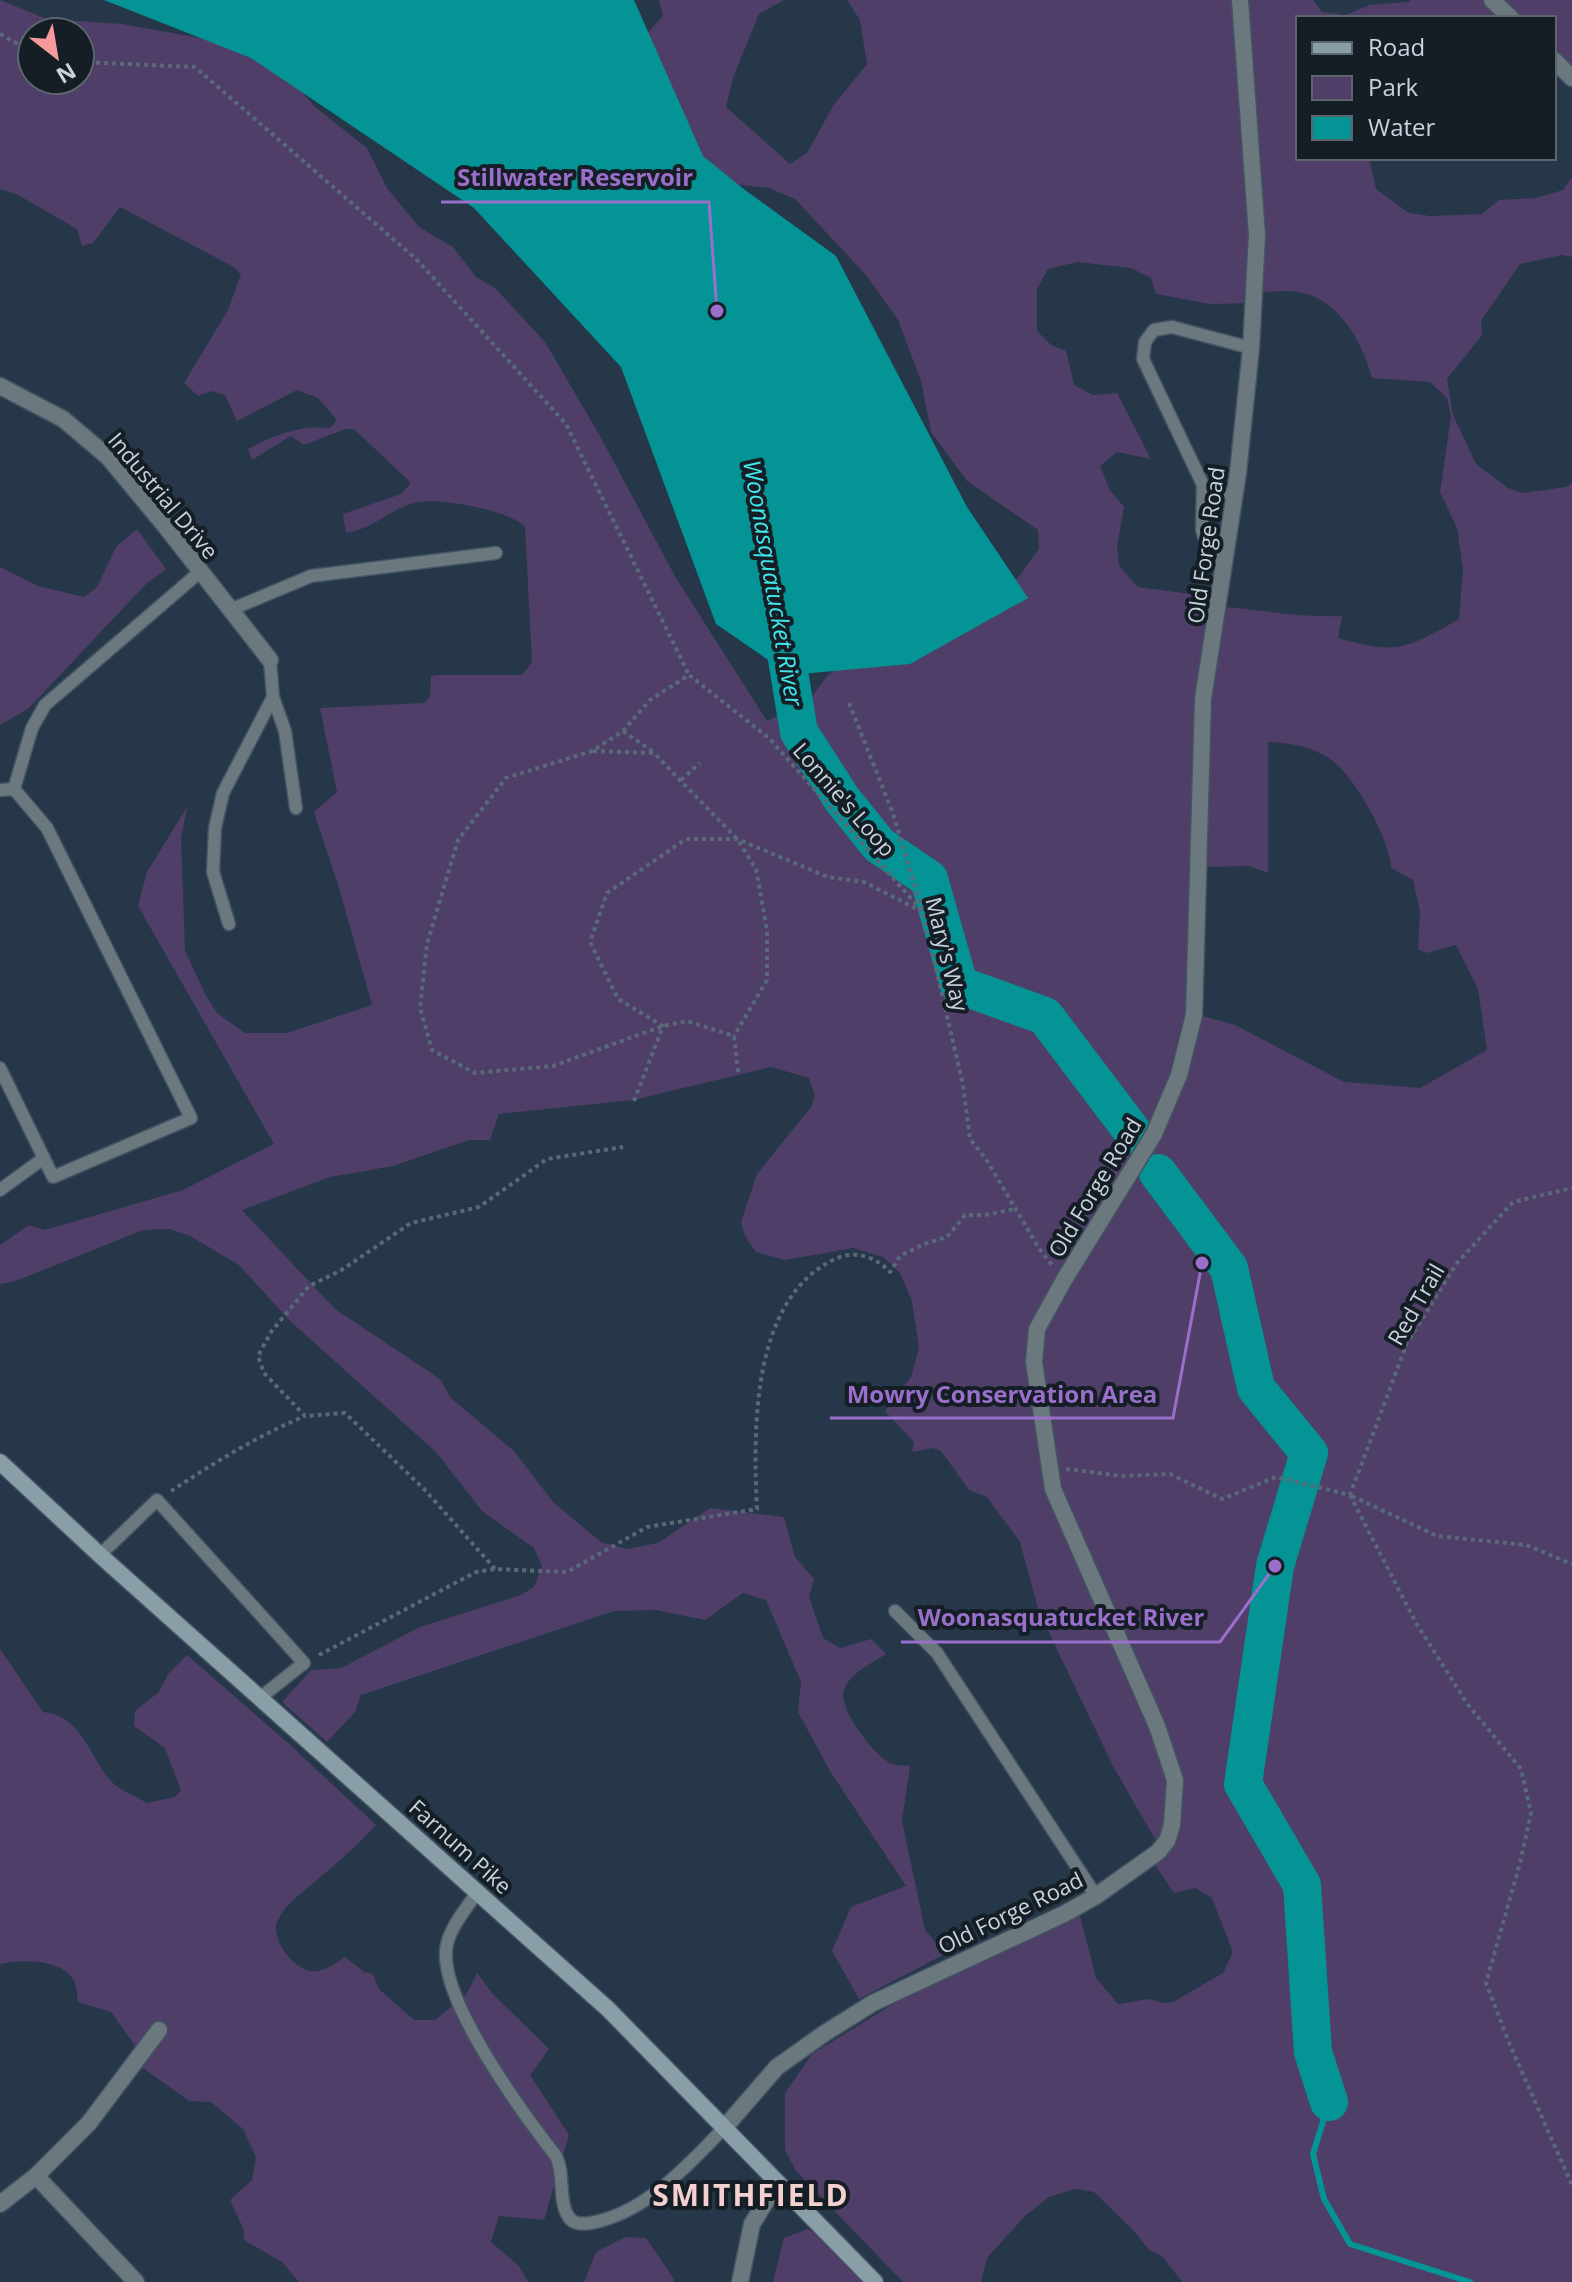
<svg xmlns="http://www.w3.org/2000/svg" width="1572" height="2282" font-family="'Open Sans',sans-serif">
  <rect width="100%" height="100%" fill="#253748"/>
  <!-- green -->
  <g fill="#4f3f68" fill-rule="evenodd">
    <path d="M0,0L47,19L122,24L211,40L284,71L315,107L367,148L387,188L419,227L453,247L476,277L495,288L545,342L600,436L676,578L767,721L808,702L827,676L847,661L1014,583L1039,549L1038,530L967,481L931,432L921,381L898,320L866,275L795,199L769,188L723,183L702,170L635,47L663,16L659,0H784L759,14L733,78L726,107L790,164L807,153L833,106L867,64L860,20L847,0H1313L1322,12L1345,15L1370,5L1408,2L1411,0H1572V79L1554,61V18H1298V158H1369L1376,189L1409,213L1430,216L1482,214L1499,200L1536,198L1563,190L1572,177V257L1562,255L1520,264L1481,321L1482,335L1447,379L1453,415L1476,464L1508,488L1522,493L1566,487L1572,483V2282H1182L1162,2256L1149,2250L1135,2232L1094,2192L1074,2189L1049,2197L1025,2216L987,2258L981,2282H903L796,2171L785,2150V2093L812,2054L898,2001L1080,1916L1096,1978L1118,2004L1149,1999L1164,2003L1173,2002L1223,1973L1233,1952L1212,1898L1195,1888L1174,1893L1151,1859L1156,1841L1113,1766L1039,1612L1020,1542L987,1497L969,1490L941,1451L933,1448L912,1452L914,1442L885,1411L911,1377L919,1348L912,1301L900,1273L883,1257L853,1248L785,1260L756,1252L745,1236L741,1222L757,1174L811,1107L815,1096L809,1078L771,1067L633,1100L499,1114L490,1140H469L393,1166L330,1177L242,1210L335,1309L440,1379L451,1398L514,1451L553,1502L601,1542L626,1549L658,1543L710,1508L784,1517L795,1557L814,1579L809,1597L823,1638L840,1648L871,1639L886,1654C871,1664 850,1673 844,1690C837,1708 875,1757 892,1764C897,1766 904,1765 910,1766L902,1821L925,1930L945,1954L859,1999L832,1951L851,1907L906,1886L830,1771L798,1712L801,1682L766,1600L743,1593L705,1620L656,1610L614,1611L361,1695L355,1712L327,1742L282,1702L311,1670L341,1668L420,1627L521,1595L534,1587L542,1566L534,1548L482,1511L436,1452L290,1321L239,1265L190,1236L170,1229L143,1230L16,1281L0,1284V1245L29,1225L45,1230L183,1190L274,1144L138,906L147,872L187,807L181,838L185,950L205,994L217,1013L245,1033H287L372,1005L339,888L314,812L337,792L320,708L424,703L430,697L431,676L437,675H522L532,662L525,527C510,510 436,496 413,503C390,510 370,530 346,533L343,514L401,494L411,483L354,429H345L304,445L291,436L252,460L248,449C275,435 298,425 330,428L337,420L318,398L297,390L237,421L225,395L211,391L198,396L184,383L228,310L241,274L234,267L120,207L93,243L82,246L77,229L18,195L0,189ZM32,32H80V80H32ZM1077,262L1131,268L1151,278L1156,294L1210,304L1252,303L1258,292C1272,292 1290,289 1303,293C1341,302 1363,344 1372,378L1430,382L1447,398L1451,416L1440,492L1457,528L1463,570L1459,619C1406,649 1398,655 1338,638L1342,616C1302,618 1264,610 1224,607L1220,598L1138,587L1119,566L1117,547L1124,507L1110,490L1100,466L1117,452L1151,459L1117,393L1093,395L1074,385L1066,351L1051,345L1037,331V289L1048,269ZM1268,742C1291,743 1314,747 1333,761C1355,778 1391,841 1391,868L1413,880L1420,912L1418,949L1427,953L1456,945L1478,989L1487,1050L1420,1088L1344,1082L1235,1025L1195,1014L1201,867L1249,866L1268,873Z"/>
    <polygon points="137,529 166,569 146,584 28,709 0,725 0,567 38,586 84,597 97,587 116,547"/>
    <path d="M0,1649L43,1712C81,1715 88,1754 110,1780C118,1790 136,1796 147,1803L175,1797L181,1790L165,1748L134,1726L135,1711L159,1692L168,1674L187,1655L288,1743L376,1825C358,1845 338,1862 317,1880C303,1892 286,1903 278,1920C269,1937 293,1969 311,1971C324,1973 335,1963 345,1957L364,1972L373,1974L379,1989L414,2020H435L467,1994L477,1973L492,1993L549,2049L530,2075L569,2135L544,2220L499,2216L491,2242L519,2266L528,2282H299L282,2262L244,2240V2230L230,2200L252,2180L256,2157L243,2129L211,2102L189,2101L140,2066V2053L111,2012L78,2002C77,1997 77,1989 75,1983C64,1958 22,1959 0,1964Z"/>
    <polygon points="808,2229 824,2240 863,2282 773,2282 784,2238"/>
    <polygon points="625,2237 646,2238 674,2279 673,2282 584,2282 596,2252"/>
  </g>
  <!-- water -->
  <polygon fill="#049496" points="104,0 634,0 703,156 745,190 836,256 967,507 1028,598 910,664 790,675 716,624 621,367 474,208 251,58"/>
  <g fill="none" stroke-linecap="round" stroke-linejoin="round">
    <!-- stream -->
    <polyline stroke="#049496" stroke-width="6" points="1329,2102 1313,2154 1324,2199 1350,2244 1470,2282"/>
    <!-- river -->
    <g stroke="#049496" stroke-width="38">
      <polyline points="781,623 799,732 842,799 879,845 929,879 959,985 1045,1016 1135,1135"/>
      <polyline points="1158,1173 1229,1268 1256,1388 1309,1453 1275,1566 1243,1784 1302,1885 1313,2052 1329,2102"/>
    </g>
    <!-- service casing -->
    <g stroke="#425363" stroke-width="15">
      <g id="service">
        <polyline points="1203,490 1235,495"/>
        <polyline points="1226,561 1207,545 1202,530 1203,485 1143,359 1145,342 1154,330 1172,327 1251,348"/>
        <polyline points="230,610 311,576 496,553"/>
        <polyline points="273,697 285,731 296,808"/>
        <polyline points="14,789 32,728 45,705 201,571"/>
        <polyline points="0,790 14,789 47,828 191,1118 53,1177 0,1068"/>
        <polyline points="229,924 213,872 215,828 223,793 273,697 270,660"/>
        <polyline points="0,1190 44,1158"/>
        <polyline points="100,1555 157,1500 304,1663 261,1697"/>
        <polyline points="895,1611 937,1653 1096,1896"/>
        <path d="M478,1891C467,1908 447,1930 446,1951C442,2004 524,2115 556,2156C565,2174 558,2200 568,2216C573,2225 583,2224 591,2223C646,2213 688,2165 725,2127"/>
      </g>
    </g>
    <!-- minor casing -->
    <g stroke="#425363" stroke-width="19">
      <g id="minor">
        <polyline points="1492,0 1511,18"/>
        <polyline points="1554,60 1572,78"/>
        <polyline points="0,386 63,419 108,457 166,527 270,660"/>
        <polyline points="36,2176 136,2282"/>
        <polyline points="0,2204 36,2176 89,2123 159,2030"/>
      </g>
    </g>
    <!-- tertiary casing -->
    <g stroke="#425363" stroke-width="19">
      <g id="tertiary">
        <polyline points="725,2127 777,2067 825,2033 873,2003 1064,1914 1096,1896 1158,1852 1167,1841 1172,1825 1175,1780 1157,1726 1053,1489 1034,1362 1037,1329 1064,1280 1154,1134 1179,1075 1194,1015 1203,699 1238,473 1251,348 1257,235 1240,0"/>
        <polyline points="740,2282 752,2224 777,2183"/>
      </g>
    </g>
    <!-- secondary casing -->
    <g stroke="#425363" stroke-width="19">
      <polyline id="secondary" points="0,1462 102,1557 608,2009 875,2282"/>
    </g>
    <!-- path -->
    <g stroke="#596978" stroke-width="4" stroke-dasharray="4 4" stroke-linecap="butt">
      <polyline points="0,34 32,52"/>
      <polyline points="80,62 195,67 415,258 566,424 689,675"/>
      <polyline points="849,703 892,811 923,912 963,1085 970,1139 986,1159 1040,1250 1052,1265"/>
      <polyline points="623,731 652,751"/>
      <polyline points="593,751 654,753 737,839 756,869 767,930 767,980 734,1036"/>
      <polyline points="681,780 700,763"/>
      <polyline points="738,1072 734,1036 687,1021 663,1026 553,1066 475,1073 432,1050 420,1008 427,944 458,840 506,778 592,751 623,731 650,700 689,675 769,738 923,912"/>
      <polyline points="634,1101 663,1026 618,999 590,942 607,893 686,839 737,839 828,877 864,882 921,911"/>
      <polyline points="1066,1469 1121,1476 1170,1474 1222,1499 1276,1477 1350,1495 1407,1343 1457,1263 1513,1202 1572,1188"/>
      <path d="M171,1491C214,1463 257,1436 305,1416"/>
      <polyline points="1350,1495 1416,1623 1468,1705 1521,1769 1531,1813 1520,1863 1486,1983 1510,2045 1572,2185"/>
      <polyline points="1352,1496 1437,1536 1526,1545 1572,1564"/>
      <polyline points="495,1569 424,1489 345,1413 305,1416 264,1373 258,1356 271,1332 309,1286 340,1271 411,1223 479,1207 547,1159 623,1147"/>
      <path d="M319,1655L476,1572L495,1569L567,1572L647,1527L757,1509C753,1430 751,1298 835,1259C855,1250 875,1256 890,1272L900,1256L924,1244L947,1237L965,1215H985L1015,1209"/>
    </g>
    <!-- service -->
    <use href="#service" stroke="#6b787e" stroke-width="12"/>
    <!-- minor -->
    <use href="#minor" stroke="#6b787e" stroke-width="16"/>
    <!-- tertiary -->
    <use href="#tertiary" stroke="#6b787e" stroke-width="16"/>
    <!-- secondary -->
    <use href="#secondary" stroke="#899ea6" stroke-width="16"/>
  </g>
  <g text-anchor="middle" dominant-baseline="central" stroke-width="8" stroke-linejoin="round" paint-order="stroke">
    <!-- street labels -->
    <g font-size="22" fill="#c8d3de" stroke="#151d25">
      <text transform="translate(164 495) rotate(50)">Industrial Drive</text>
      <text transform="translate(1205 545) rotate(-82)">Old Forge Road</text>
      <text transform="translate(845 799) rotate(49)">Lonnie's Loop</text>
      <text transform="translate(948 954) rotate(76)">Mary's Way</text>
      <text transform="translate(1094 1187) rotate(-59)">Old Forge Road</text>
      <text transform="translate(1415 1304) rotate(-60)">Red Trail</text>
      <text transform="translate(461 1846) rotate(42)">Farnum Pike</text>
      <text transform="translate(1010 1912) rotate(-26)">Old Forge Road</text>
    </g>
    <!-- water labels -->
    <g font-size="24" font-style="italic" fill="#3fe8eb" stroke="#151d25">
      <text transform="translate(774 583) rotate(80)">Woonasquatucket River</text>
    </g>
    <!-- district labels -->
    <g font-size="30" font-weight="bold" letter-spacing="2" fill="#f4d1d0" stroke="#151d25">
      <text x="751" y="2194">SMITHFIELD</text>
    </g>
  </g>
  <!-- callouts -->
  <path fill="none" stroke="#9a6fcb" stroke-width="3" d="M717 311L709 202H441M1202 1263L1173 1418H830M1275 1566L1220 1642H901"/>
  <g fill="#9a6fcb" stroke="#151d25" stroke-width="3">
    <circle cx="717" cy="311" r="8"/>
    <circle cx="1202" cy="1263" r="8"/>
    <circle cx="1275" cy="1566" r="8"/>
  </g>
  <g font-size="24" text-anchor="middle" font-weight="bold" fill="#9a6fcb" stroke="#151d25" stroke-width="8" stroke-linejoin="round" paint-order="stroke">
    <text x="575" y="186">Stillwater Reservoir</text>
    <text x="1002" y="1403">Mowry Conservation Area</text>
    <text x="1061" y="1626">Woonasquatucket River</text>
  </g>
  <!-- legend -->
  <rect x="1296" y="16" width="260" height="144" fill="#151d25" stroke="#5d666f" stroke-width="2"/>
  <rect x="1312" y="42" width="40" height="12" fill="#899ea6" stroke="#5d666f" stroke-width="2"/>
  <text x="1368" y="56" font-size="24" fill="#c8d3de">Road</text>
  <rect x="1312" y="76" width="40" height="24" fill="#4f3f68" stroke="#5d666f" stroke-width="2"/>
  <text x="1368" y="96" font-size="24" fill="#c8d3de">Park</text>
  <rect x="1312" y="116" width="40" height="24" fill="#049496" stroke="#5d666f" stroke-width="2"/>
  <text x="1368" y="136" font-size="24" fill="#c8d3de">Water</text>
  <!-- north arrow -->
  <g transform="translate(56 56) rotate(149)"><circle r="38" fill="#151d25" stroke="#5d666f" stroke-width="2"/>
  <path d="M0-6L14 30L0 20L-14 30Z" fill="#f59b9b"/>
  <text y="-12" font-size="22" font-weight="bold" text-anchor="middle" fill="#c8d3de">N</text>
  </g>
</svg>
